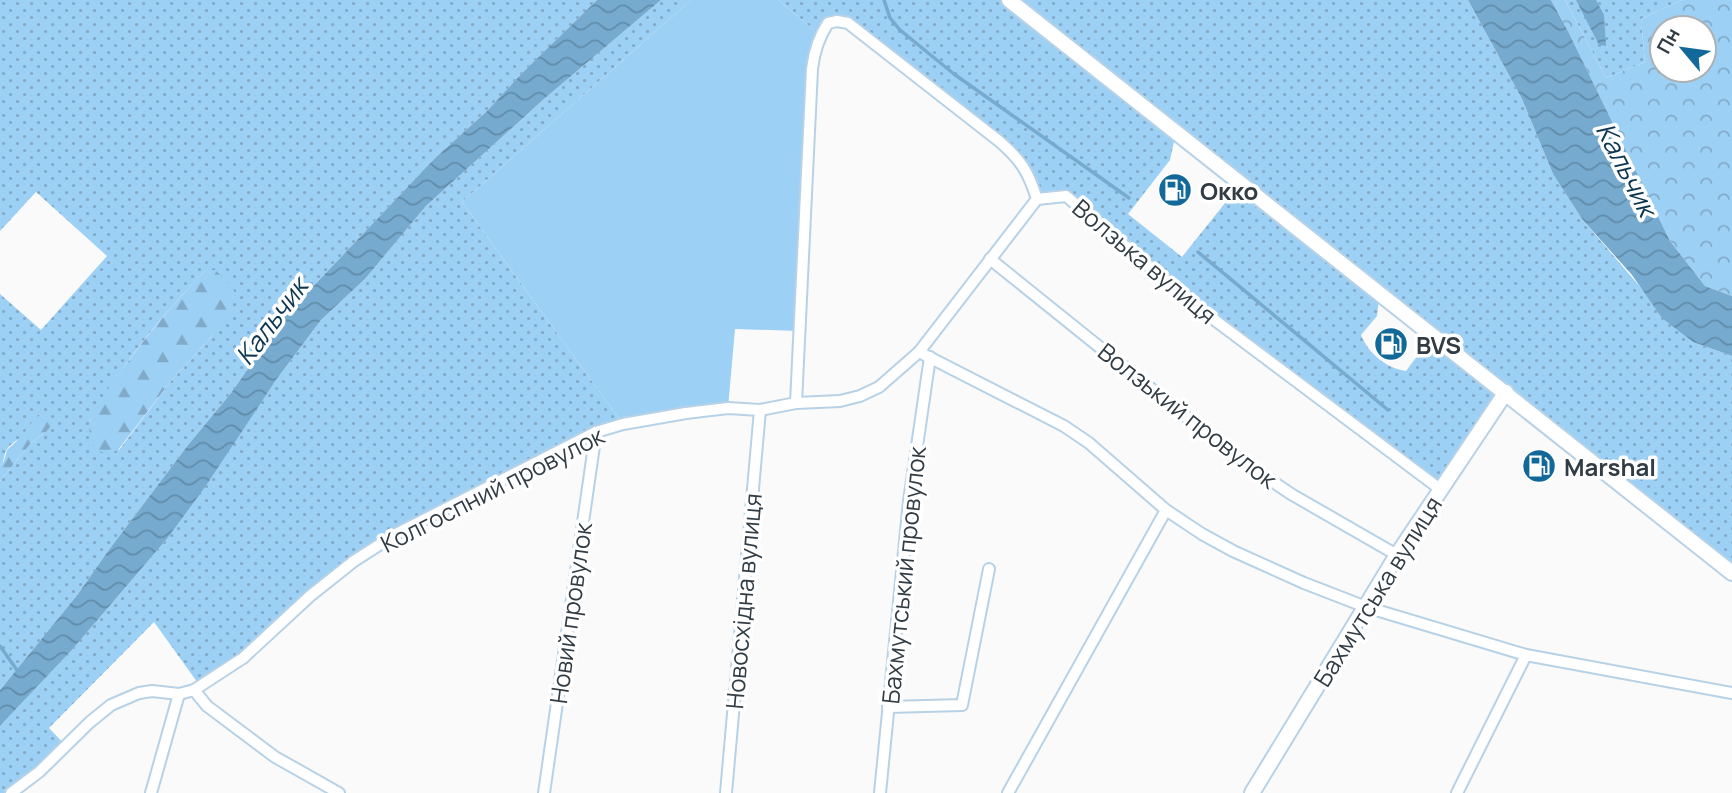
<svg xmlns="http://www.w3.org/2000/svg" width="1732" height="793" font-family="Manrope,sans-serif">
  <defs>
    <pattern id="grass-dots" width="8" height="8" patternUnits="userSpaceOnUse" patternTransform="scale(1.75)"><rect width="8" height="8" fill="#9dd0f5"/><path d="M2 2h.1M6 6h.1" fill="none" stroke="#81aac8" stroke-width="1.8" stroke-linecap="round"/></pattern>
    <pattern id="forest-firs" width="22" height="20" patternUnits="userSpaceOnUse" patternTransform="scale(1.75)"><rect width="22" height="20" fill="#9dd0f5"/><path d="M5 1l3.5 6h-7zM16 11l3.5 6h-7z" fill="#81aac8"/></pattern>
    <pattern id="park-crowns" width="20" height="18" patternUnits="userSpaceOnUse" patternTransform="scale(1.75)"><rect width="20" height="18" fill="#9dd0f5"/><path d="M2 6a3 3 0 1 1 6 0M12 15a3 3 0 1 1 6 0" fill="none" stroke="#81aac8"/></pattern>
    <pattern id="water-waves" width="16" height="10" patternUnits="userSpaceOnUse" patternTransform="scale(1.75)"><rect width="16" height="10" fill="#76aacf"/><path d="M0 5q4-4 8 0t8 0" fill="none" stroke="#618caa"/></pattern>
  </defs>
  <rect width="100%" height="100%" fill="#fafafa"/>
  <!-- grass -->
  <g fill="url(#grass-dots)" fill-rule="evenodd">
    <path d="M0,0H597L522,73L487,111L434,159L285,316L231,393L188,445L108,551L78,594L0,690V481L32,442L46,432C32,435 15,436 6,451C3,457 5,461 0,466V294L41,330L107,256L36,192L0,231ZM205,271L213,335L171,381L119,450L90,421C120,366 161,316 205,271Z"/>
    <polygon points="661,0 691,0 462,202 623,424 596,432 354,561 260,644 200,686 154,622 49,728 66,746 11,793 0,793 0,726 71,651 166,540 276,380 321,320 365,279 426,206 544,99"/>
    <path d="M778,0H1002L1175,137L1170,160L1128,214L1182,257L1225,203L1258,202L1379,298L1377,316L1361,335C1369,354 1386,368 1406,371L1421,351L1438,345L1498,392L1434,485L1196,306L1066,196L1037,199L1017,156L837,21L820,35Z"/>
    <polygon points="1016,0 1468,0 1522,99 1553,174 1582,219 1647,295 1693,342 1732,356 1732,566"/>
    <polygon points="1565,0 1682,0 1641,19 1645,62 1606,78"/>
  </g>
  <!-- forest -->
  <g fill="url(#forest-firs)">
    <path d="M215,270L228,282L235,292L229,314L213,335L171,381L118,450L108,454L96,450C91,441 87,430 91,419C97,402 110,387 120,372C146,337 174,302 205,271Z"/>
    <polygon points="44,413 51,416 53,423 46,432 32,442 0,481 0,466 4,461 7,450 22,436 35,418"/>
  </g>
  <!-- park -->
  <path fill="url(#park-crowns)" fill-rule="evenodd" d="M1551,0H1565L1606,78L1645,62L1641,19L1682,0H1732V296L1705,286L1670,241L1569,33ZM1662,28H1704V70H1662Z"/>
  <!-- garden -->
  <polygon fill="#9dd0f5" points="691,0 778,0 820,35 815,50 799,331 735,329 728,408 623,424 462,202"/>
  <!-- water -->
  <g fill="url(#water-waves)">
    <polygon points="597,0 661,0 544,99 426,206 365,279 321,320 276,380 205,487 166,540 71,651 0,726 0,690 78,594 108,551 188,445 231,393 285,316 434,159 487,111 522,73"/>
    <polygon points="1468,0 1551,0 1569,33 1670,241 1705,286 1732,296 1732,356 1693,342 1662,318 1632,275 1582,219 1553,174 1522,99"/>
    <polygon points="1576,0 1596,0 1604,15 1606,46 1599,45"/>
  </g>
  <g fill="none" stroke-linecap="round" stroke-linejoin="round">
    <!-- stream -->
    <g stroke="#76aacf" stroke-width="3.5">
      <polyline points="884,0 890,18 900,30 954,74 1129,198"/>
      <polyline points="1198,252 1388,410"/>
      <polyline points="0,646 19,673"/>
    </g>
    <!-- minor casing -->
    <g stroke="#b7d2e6" stroke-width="14">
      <g id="minor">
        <polyline points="1037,199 1066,196 1196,306 1440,489"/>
        <polyline points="990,259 1235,456 1291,494 1397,555"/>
        <polyline points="919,352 1064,426 1089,443 1166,510 1202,534 1233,551 1304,583 1366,607 1526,655 1732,693"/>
        <path d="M796,403L812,69C814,52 818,38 828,23L837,21L848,23L999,141C1021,160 1028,171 1037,199"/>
        <polyline points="194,690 207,706 275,757 339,793"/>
        <polyline points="888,707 962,705 989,569"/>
        <polyline points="11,793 39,772 90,722 111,705 139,693 152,691 179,694 194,690 243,658 310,596 354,561 396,534 596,432 623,424 686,413 728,408 760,410 796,403 840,401 860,396 879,387 919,352 1037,199"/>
        <polyline points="151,793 179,694"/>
        <polyline points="544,793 596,432"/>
        <polyline points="726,793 760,410"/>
        <polyline points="880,793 909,501 930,357"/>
        <polyline points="1008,793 1166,510"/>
        <polyline points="1457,793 1526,655"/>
      </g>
    </g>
    <!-- tertiary casing -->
    <g stroke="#b7d2e6" stroke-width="18">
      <g id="tertiary">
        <polyline points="1009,0 1732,573"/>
        <polyline points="1252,793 1397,555 1506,392"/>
      </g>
    </g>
    <!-- minor -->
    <use href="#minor" stroke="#fff" stroke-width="10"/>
    <!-- tertiary -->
    <use href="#tertiary" stroke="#fff" stroke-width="14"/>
  </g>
  <!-- icons -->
  <defs>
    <g id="fuel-disc" transform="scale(1.75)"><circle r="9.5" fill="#116899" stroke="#fff"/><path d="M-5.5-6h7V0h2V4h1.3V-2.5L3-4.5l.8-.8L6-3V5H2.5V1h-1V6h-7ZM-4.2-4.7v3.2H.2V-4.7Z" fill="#fff"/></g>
  </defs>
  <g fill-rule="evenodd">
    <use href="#fuel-disc" x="1175" y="190"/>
    <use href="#fuel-disc" x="1391" y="344"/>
    <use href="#fuel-disc" x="1539" y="466"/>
  </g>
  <g text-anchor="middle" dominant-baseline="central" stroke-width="7" stroke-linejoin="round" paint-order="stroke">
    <!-- poi labels -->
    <g font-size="24" font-weight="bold" fill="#313c44" stroke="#fff" text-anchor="start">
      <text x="1200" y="190">Окко</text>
      <text x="1416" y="344">BVS</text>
      <text x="1564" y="466">Marshal</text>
    </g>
    <!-- street labels -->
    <g font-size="24" fill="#313c44" stroke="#fff">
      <text transform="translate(1145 261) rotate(40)">Волзька вулиця</text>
      <text transform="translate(1188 415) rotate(38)">Волзький провулок</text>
      <text transform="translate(492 489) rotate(-27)">Колгоспний провулок</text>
      <text transform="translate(903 575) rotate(-84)">Бахмутський провулок</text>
      <text transform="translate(1377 591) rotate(-58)">Бахмутська вулиця</text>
      <text transform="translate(743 601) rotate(-85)">Новосхідна вулиця</text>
      <text transform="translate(570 613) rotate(-82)">Новий провулок</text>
    </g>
    <!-- water labels -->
    <g font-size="26" font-style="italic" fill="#09354f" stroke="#fff">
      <text transform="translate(1627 169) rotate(63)">Кальчик</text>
      <text transform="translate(271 321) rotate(-53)">Кальчик</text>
    </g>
  </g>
  <!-- north arrow -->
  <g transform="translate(1683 49) rotate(299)"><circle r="33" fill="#ffffff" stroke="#adb1b4" stroke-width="2"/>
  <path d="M0-5L12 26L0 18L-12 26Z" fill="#116899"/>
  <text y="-10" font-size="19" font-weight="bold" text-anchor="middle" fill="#313c44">Пн</text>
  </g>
</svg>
